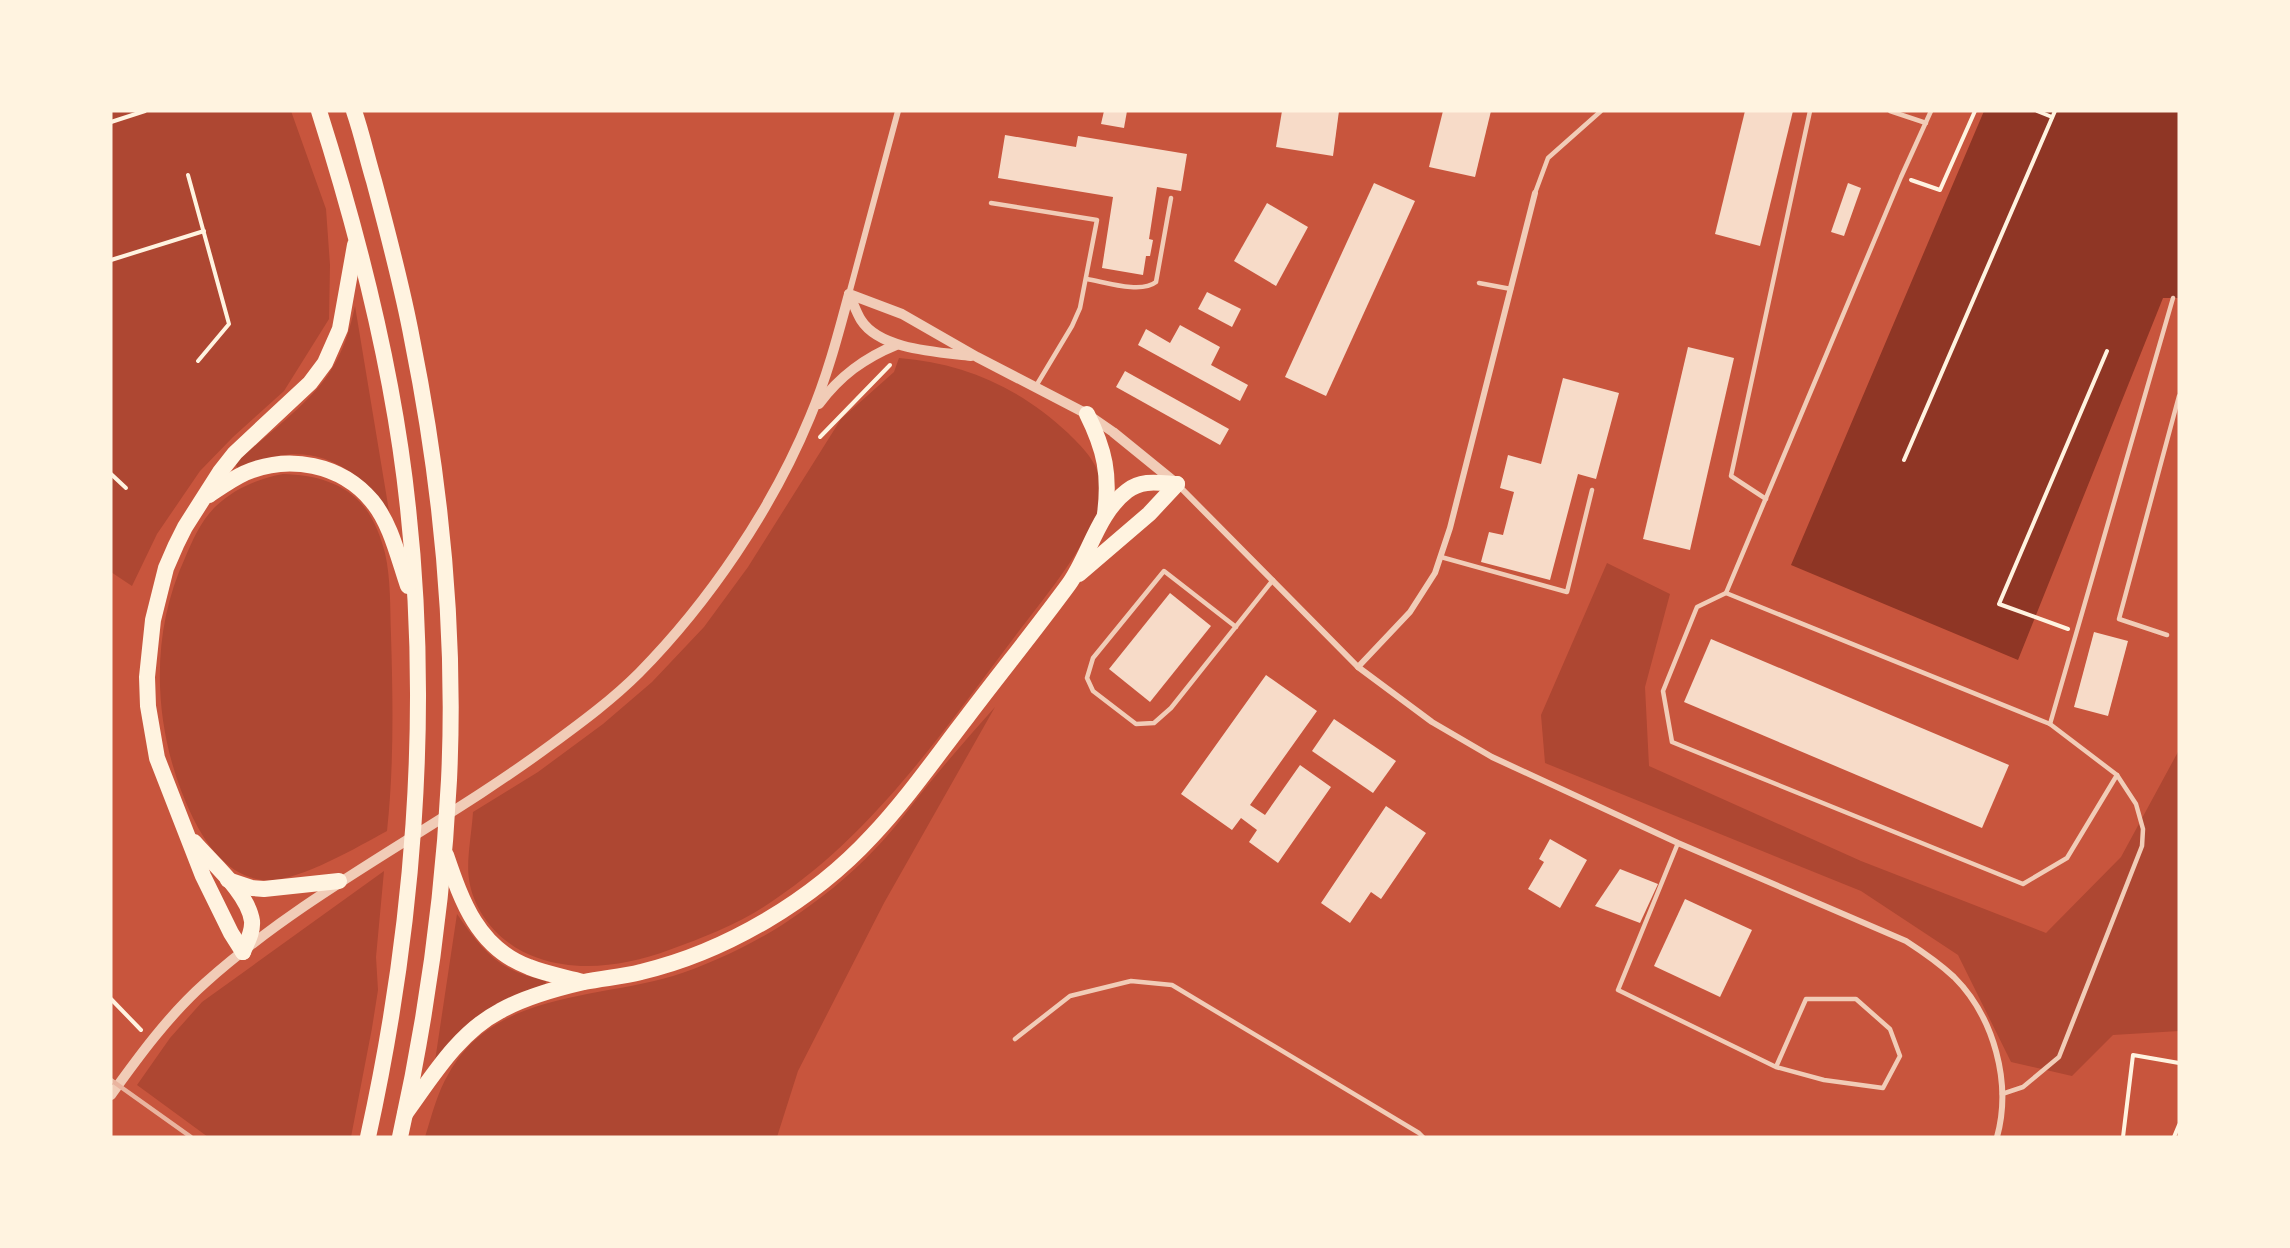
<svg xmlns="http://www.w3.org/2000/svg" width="2290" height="1248" font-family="'IBM Plex Serif',serif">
  <rect width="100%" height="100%" fill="#c8553d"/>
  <!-- green -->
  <g fill="#ae4732">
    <polygon points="111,111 291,111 326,209 330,265 329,319 284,391 233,437 200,471 157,534 132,586 111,572"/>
    <path d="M355,306L389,511C363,475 326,447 278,456C264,459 251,465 238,469L235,463C263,438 313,401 331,370C344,350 350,329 355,306Z"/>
    <path d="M899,358C964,363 1020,388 1068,433C1086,451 1103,467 1101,495C1099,533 1040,603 1016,635C944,730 874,833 774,900C743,922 705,937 669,950C628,965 580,973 538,958C504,947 474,916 469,879C466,862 472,831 473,812L538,772L603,724L652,682L704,627L748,567L841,419L894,372Z"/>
    <path d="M283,474C314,475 345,482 365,508C375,521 381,538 385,553C391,579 390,609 391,635C393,700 394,767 387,831C357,847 294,885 261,880C227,874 207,846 193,818C154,738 147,640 185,558C192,541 201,521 215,507C235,488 257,479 283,474Z"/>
    <polygon points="1607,563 1670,594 1645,687 1649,766 1861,861 2046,933 2121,857 2179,750 2179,1031 2113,1035 2072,1076 2011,1062 1958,955 1861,891 1545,763 1541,715"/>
    <path d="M995,707L884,903L798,1071L777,1137H425C432,1115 437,1093 449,1073C494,992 596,999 673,976C709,965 757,942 788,921C818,901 850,876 875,849C894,830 910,807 927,786C949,759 972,733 995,707Z"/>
    <polygon points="384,871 376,957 378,990 372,1028 351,1137 208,1137 137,1085 170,1038 202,1002"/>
    <path d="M457,914C482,950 500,973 546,980L545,987L435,1061Z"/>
  </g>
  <!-- water -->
  <polygon fill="#8f3625" points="1984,111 2179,111 2179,298 2163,298 2018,660 1791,565"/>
  <!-- building -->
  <g fill="#f7dbc8">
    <polygon points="1104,111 1127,111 1124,128 1101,124"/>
    <polygon points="1282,111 1339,111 1333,156 1276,147"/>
    <polygon points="1443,111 1491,111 1475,177 1429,167"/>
    <polygon points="1745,111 1793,111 1760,246 1715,234"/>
    <polygon points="1005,135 1076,147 1078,136 1187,154 1181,191 1157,187 1149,239 1153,240 1150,256 1146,256 1143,275 1102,268 1113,197 998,178"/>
    <polygon points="1374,183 1415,201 1326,396 1285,377"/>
    <polygon points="1848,183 1861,188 1844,236 1831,232"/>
    <polygon points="1267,203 1308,227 1276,286 1234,261"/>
    <polygon points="1207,292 1241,309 1232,327 1198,309"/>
    <polygon points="1180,325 1220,347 1211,365 1248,385 1240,401 1138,345 1146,329 1170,343"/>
    <polygon points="1688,347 1734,358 1690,550 1643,539"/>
    <polygon points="1125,371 1229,429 1220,445 1116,387"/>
    <polygon points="1563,378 1619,393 1596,479 1578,474 1550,580 1481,562 1489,532 1503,535 1514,492 1500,488 1508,455 1541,464"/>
    <polygon points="1170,593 1211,626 1150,702 1109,669"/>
    <polygon points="2094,632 2128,641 2108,716 2074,707"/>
    <polygon points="1711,639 2009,765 1982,828 1684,702"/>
    <polygon points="1266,675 1317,711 1250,805 1265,815 1300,765 1331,787 1278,863 1249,842 1257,830 1241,818 1232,830 1181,794"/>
    <polygon points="1334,719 1396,761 1373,793 1312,751"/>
    <polygon points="1386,806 1426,833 1381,899 1371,892 1350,923 1321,903"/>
    <polygon points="1550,839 1587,860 1560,908 1528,889 1544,862 1539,859"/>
    <polygon points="1620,869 1658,884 1640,923 1595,906"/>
    <polygon points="1685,899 1752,930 1720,997 1654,966"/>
  </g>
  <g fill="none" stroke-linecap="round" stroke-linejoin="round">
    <!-- path -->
    <g stroke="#fff3e0" stroke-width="4">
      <polyline points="2037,111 2052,117"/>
      <polyline points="111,122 145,111"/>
      <polyline points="188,175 229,324 198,361"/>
      <polyline points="1911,180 1940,190 1975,111"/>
      <polyline points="111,260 204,231"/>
      <polyline points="820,437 890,365"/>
      <polyline points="1904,460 2055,111"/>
      <polyline points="111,474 126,488"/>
      <polyline points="2068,629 1999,604 2107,351"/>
      <polyline points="111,999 141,1030"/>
      <polyline points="2123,1137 2133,1055 2179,1063"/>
      <polyline points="2174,1137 2179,1125"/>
    </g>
    <!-- service -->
    <g stroke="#f1ccb7" stroke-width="4.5">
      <polyline points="1890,111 1926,123"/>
      <polyline points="1931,111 1901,177 1726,593 2050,724 2117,775 2136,804 2143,829 2142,846 2059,1057 2023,1087 2002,1094"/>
      <polyline points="1535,193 1548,158 1601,111"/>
      <polyline points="991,203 1097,220 1080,308 1072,326 1036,386"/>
      <path d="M1087,279C1105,282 1141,294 1156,282L1171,198"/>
      <polyline points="1479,283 1511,289"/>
      <polyline points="1766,499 1731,476 1810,111"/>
      <polyline points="1441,557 1567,592 1592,490"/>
      <polyline points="1726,593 1697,607 1663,691 1672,742 2023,884 2067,858 2117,775"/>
      <polyline points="1236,627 1164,571 1093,658 1087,678 1093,691 1136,724 1154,723 1171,708 1273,580"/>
      <polyline points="2167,635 2119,619 2179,396"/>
      <polyline points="2050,724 2173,298"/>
      <polyline points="1678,843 1618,990 1776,1067 1806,999 1856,999 1890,1029 1900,1056 1883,1088 1824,1080 1776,1067"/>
      <polyline points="1015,1039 1070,996 1131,981 1172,985 1419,1133 1423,1137"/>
    </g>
    <!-- minor -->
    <g stroke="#f1ccb7" stroke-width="6">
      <polyline points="849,294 898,111"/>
      <path d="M1178,485L1358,667L1432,722L1492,757L1678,843L1906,941C1923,952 1939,963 1954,977C1994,1017 2012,1083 1997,1137"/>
      <polyline points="1358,667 1410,612 1435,573 1450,528 1535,193"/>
    </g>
    <!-- tertiary -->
    <g stroke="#f1ccb7" stroke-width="10">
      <polyline points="849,294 902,314 977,357 1087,414 1113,432 1177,484"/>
      <path d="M849,294C853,302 856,312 861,320C880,350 938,352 971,356"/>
      <path d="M819,404C840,376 864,358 896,345"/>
      <path d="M111,1095C139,1056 169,1015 205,983C310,889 439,828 552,744C582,722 613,699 639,673C709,602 772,509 810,417C827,377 838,335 849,294"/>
    </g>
    <!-- trunk -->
    <g stroke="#fff3e0" stroke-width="16">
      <path d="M319,111C360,240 394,373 408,508C431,717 413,933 368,1137"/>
      <path d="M354,111C362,134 367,158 374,181C388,234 402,285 412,339C441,483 456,632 449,780C443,900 426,1020 400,1137"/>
      <path d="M1087,414C1105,450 1110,475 1105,514"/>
      <path d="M209,495C221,487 232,479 245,473C289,454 341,464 372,501C391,524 398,557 408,586"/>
      <polyline points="1079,574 1149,514 1177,484"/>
      <path d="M194,842C212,863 248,893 252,921C253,932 247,942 243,952"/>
      <path d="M446,855C462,902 478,948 529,967C546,974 565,977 583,982"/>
      <polyline points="228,880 252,888 264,889 339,881"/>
      <polyline points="243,952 231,933 203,876 157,758 148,706 147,677 153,620 166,568 176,545 185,527 220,472 235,453 310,383 325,363 340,329 355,245"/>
      <path d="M405,1114C432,1077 458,1033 500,1011C523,998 558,988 584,982C603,978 622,977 641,972C726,952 813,900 872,836C907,799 936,757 967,717C1001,672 1036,629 1069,584C1090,554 1097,514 1127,491C1142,479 1159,483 1177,484"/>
    </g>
    <!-- rail -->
    <polyline stroke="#e9b49f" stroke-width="4.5" points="111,1080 191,1137"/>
  </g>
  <!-- border -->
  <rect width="2290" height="1248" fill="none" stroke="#fff3e0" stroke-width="225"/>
</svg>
